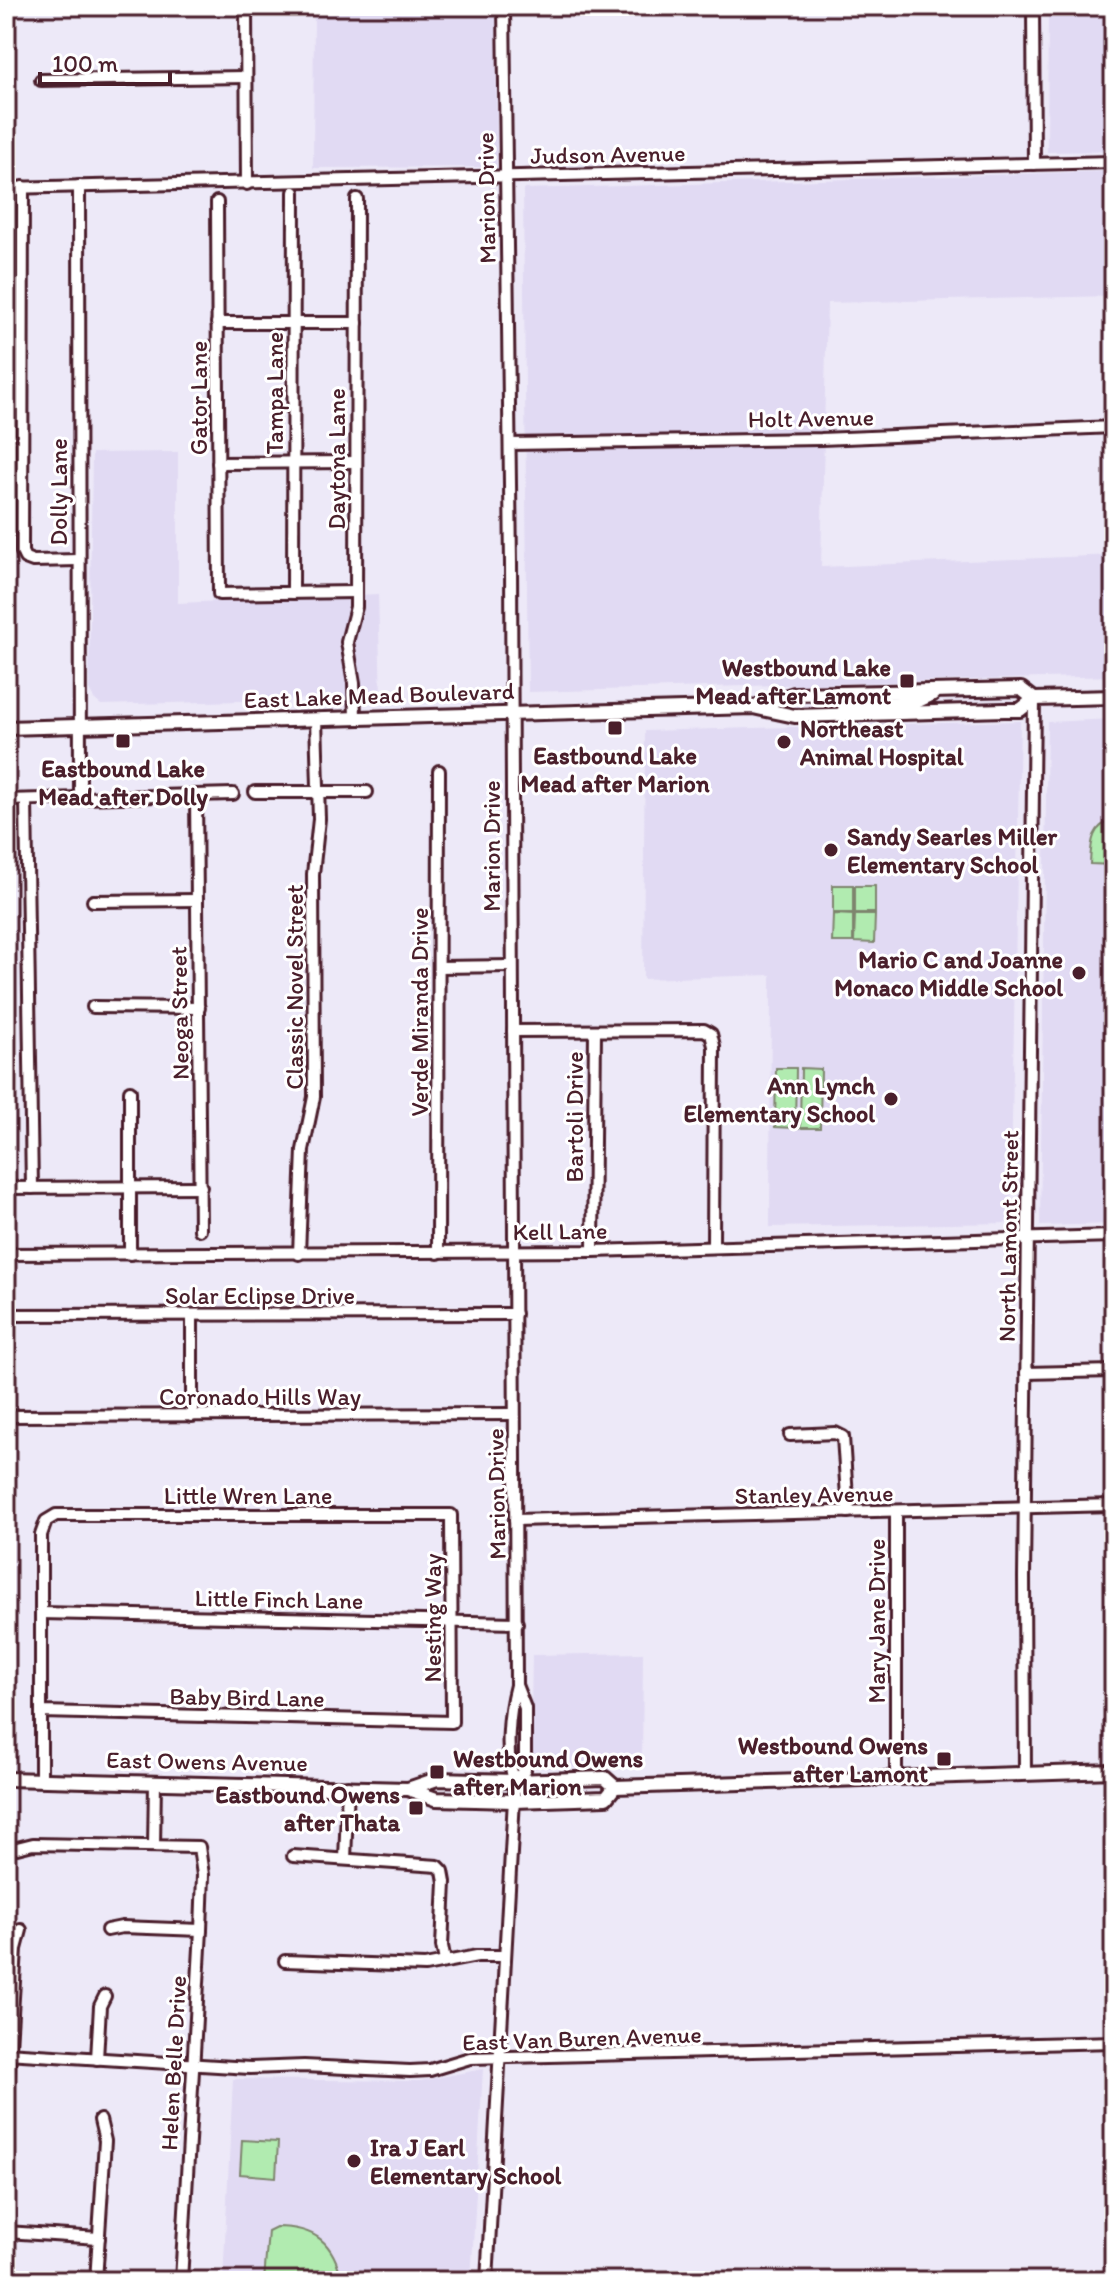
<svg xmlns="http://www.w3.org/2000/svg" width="1120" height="2287" font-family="Itim,sans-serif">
  <rect width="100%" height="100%" fill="#ede9f8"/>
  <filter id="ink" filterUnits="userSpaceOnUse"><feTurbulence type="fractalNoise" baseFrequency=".0125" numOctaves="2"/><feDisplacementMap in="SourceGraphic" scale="16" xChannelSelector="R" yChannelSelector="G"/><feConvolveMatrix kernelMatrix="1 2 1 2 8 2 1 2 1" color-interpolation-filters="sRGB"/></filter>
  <g filter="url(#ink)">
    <!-- built -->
    <g fill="#e1daf3">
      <polygon points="314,6 496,6 497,167 313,168"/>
      <polygon points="1048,6 1114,6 1114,151 1047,152"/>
      <polygon points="1114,171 1114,296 827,303 821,567 1114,555 1114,676 528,692 523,189"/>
      <polygon points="178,452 178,603 378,594 381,697 101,705 94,699 89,690 92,453"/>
      <polygon points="1114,719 1114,1224 1040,1226 1047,722"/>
      <polygon points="1020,721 1010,1223 770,1227 771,975 643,979 645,731"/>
      <polygon points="643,1653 642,1767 533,1768 530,1762 532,1655"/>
      <polygon points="483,2069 471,2281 223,2281 233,2079 420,2081"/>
    </g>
    <!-- green -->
    <g fill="#b1ebb0" stroke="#7e856e" stroke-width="2">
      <path d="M1114,820V865L1090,864C1091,844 1091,825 1114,820Z"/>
      <rect x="833" y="885" width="20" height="28"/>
      <rect x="855" y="886" width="20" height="27"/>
      <polygon points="833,914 853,915 853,942 832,942"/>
      <polygon points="855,915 875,915 874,943 854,942"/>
      <polygon points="776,1068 796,1068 795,1128 775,1127"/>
      <polygon points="801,1068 821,1069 820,1128 800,1128"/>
      <polygon points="242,2140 278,2142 276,2177 240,2174"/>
      <path d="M276,2227C315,2227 334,2242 342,2281H264L268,2231Z"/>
    </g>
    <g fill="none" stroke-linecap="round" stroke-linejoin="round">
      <!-- minor casing -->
      <g stroke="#4a1f2b" stroke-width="16">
        <g id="minor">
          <polyline points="246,6 247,184"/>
          <polyline points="1033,6 1034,164"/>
          <polyline points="41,80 246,77"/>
          <polyline points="79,186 80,797"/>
          <polyline points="23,187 22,552 25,558 33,561 78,560"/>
          <polyline points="6,188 1114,162"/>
          <polyline points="217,202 219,594 356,592"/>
          <polyline points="217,323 357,323"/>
          <polyline points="510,444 821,439 1114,427"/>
          <polyline points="218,463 356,462"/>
          <polyline points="293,593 294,192"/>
          <polyline points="355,717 354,683 347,642 356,607 357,199"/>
          <polyline points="255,792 367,792"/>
          <polyline points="196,795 200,1230"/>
          <polyline points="6,800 233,794"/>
          <polyline points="26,800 32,1188"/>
          <polyline points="93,901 197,900"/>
          <polyline points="439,967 512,966"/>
          <polyline points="93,1007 199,1008"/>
          <polyline points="513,1031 704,1030 711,1034 714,1046 713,1247"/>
          <polyline points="130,1091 130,1254"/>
          <polyline points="6,1188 201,1187"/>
          <polyline points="593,1251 595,1031"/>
          <polyline points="438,1253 439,771"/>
          <polyline points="6,1254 593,1251 1114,1236"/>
          <polyline points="299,1254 303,1150 314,1097 313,874 319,819 316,719"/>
          <polyline points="6,1315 515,1314"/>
          <polyline points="192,1315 192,1416"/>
          <polyline points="1026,1373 1114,1371"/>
          <polyline points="6,1416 514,1414"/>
          <polyline points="790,1435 835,1433 843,1437 848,1512"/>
          <polyline points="515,1520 1114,1505"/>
          <polyline points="41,1613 517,1623"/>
          <polyline points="1025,1774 1024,1577 1034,699"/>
          <polyline points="896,1778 896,1512"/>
          <polyline points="41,1779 41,1535 46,1521 56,1515 451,1515 452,1722 42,1712"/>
          <polyline points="515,1781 525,1770 525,1708 516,1685"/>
          <polyline points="154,1846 155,1782"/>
          <polyline points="17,1848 33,1844 199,1847 203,1875 201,1930 181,2281"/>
          <polyline points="293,1856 438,1866 443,1871 445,1882 442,1946 445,1961"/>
          <polyline points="345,1859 348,1786"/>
          <polyline points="107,1930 122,1927 201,1930"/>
          <polyline points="285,1961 425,1966 477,1956 505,1956"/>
          <polyline points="6,2053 250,2068 304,2066 410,2071 430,2070 470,2058 1114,2042"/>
          <polyline points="97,2059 100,2006 105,1996"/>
          <polyline points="6,2110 16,1949 21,1930"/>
          <polyline points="6,2232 99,2238"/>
          <polyline points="96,2281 105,2141 100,2120"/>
          <path d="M487,2281L515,1781C504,1757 509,1711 516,1685L511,564L504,6"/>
        </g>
      </g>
      <!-- major casing -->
      <g stroke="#4a1f2b" stroke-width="18">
        <g id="major">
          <polyline points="754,707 794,694 1021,689 1034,699"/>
          <polyline points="842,714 846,706 916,702 933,694"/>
          <polyline points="6,728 753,707 795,716 1004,710 1020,710 1034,699 1114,697"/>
          <polyline points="6,1779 408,1789 436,1799 514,1801 606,1798 615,1787"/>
          <polyline points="408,1789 437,1779 515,1781 605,1778 615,1787 1114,1771"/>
        </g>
      </g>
      <!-- minor -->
      <use href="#minor" stroke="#fff" stroke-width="10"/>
      <!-- major -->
      <use href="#major" stroke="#fff" stroke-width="12"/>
    </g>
  </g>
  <!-- markers -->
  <g fill="#4a1f2b" stroke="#fff" stroke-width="3">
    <rect x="899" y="673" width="16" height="16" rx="4"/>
    <rect x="607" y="720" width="16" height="16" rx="4"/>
    <rect x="115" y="733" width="16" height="16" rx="4"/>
    <circle cx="784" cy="742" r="8"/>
    <circle cx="831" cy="850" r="8"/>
    <circle cx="1079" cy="973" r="8"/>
    <circle cx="891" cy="1099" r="8"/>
    <rect x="936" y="1751" width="16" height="16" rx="4"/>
    <rect x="429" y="1764" width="16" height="16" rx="4"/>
    <rect x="408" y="1800" width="16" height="16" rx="4"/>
    <circle cx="354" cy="2161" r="8"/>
  </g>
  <g text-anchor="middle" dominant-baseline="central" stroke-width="6" stroke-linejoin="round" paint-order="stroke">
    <!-- street labels -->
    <g font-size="24" fill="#4a1f2b" stroke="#fff">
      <text transform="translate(608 154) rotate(-1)">Judson Avenue</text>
      <text transform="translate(486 198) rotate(-91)">Marion Drive</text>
      <text transform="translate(274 393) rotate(-90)">Tampa Lane</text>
      <text transform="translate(198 398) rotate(-90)">Gator Lane</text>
      <text transform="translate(811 418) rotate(-1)">Holt Avenue</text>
      <text transform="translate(336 459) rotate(-90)">Daytona Lane</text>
      <text transform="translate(58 492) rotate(-90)">Dolly Lane</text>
      <text transform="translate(379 695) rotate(-2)">East Lake Mead Boulevard</text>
      <text transform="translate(491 846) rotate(-90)">Marion Drive</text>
      <text transform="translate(294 987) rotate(-90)">Classic Novel Street</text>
      <text transform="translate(419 1012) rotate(-90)">Verde Miranda Drive</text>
      <text transform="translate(179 1013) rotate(-91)">Neoga Street</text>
      <text transform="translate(574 1117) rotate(-90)">Bartoli Drive</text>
      <text transform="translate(560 1231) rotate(-1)">Kell Lane</text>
      <text transform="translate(1008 1236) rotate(-89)">North Lamont Street</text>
      <text x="260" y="1295">Solar Eclipse Drive</text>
      <text x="260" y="1396">Coronado Hills Way</text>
      <text transform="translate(496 1494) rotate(-91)">Marion Drive</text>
      <text transform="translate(814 1494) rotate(-1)">Stanley Avenue</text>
      <text x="248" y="1495">Little Wren Lane</text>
      <text transform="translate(279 1599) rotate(1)">Little Finch Lane</text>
      <text transform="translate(432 1618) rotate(-90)">Nesting Way</text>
      <text transform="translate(876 1621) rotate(-90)">Mary Jane Drive</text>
      <text transform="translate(247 1697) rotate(1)">Baby Bird Lane</text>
      <text transform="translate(207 1761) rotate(1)">East Owens Avenue</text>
      <text transform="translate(582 2038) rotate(-2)">East Van Buren Avenue</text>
      <text transform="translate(173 2063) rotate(-87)">Helen Belle Drive</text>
    </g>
    <!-- poi labels -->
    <g font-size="24" font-weight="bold" fill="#4a1f2b" stroke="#fff" text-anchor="end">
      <text x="891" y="667">Westbound Lake<tspan x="891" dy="28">Mead after Lamont</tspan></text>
      <text x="800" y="728" text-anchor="start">Northeast<tspan x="800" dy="28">Animal Hospital</tspan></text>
      <text x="615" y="755" text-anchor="middle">Eastbound Lake<tspan x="615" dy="28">Mead after Marion</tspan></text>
      <text x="123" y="768" text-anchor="middle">Eastbound Lake<tspan x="123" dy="28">Mead after Dolly</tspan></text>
      <text x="847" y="836" text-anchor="start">Sandy Searles Miller<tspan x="847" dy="28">Elementary School</tspan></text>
      <text x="1063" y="959">Mario C and Joanne<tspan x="1063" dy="28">Monaco Middle School</tspan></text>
      <text x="875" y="1085">Ann Lynch<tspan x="875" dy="28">Elementary School</tspan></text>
      <text x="928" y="1745">Westbound Owens<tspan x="928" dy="28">after Lamont</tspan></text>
      <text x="453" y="1758" text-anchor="start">Westbound Owens<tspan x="453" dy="28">after Marion</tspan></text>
      <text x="400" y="1794">Eastbound Owens<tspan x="400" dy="28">after Thata</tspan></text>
      <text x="370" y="2147" text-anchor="start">Ira J Earl<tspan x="370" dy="28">Elementary School</tspan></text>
    </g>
  </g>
  <!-- margin -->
  <rect width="1120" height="2287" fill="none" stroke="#fff" stroke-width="32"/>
  <rect x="16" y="16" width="1088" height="2255" fill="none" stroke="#4a1f2b" stroke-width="3" filter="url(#ink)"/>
  <!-- scale -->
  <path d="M40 72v12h130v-12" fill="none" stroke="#4a1f2b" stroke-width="4"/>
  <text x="52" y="72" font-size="24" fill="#4a1f2b" stroke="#ffffff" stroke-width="6" paint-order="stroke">100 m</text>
</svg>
